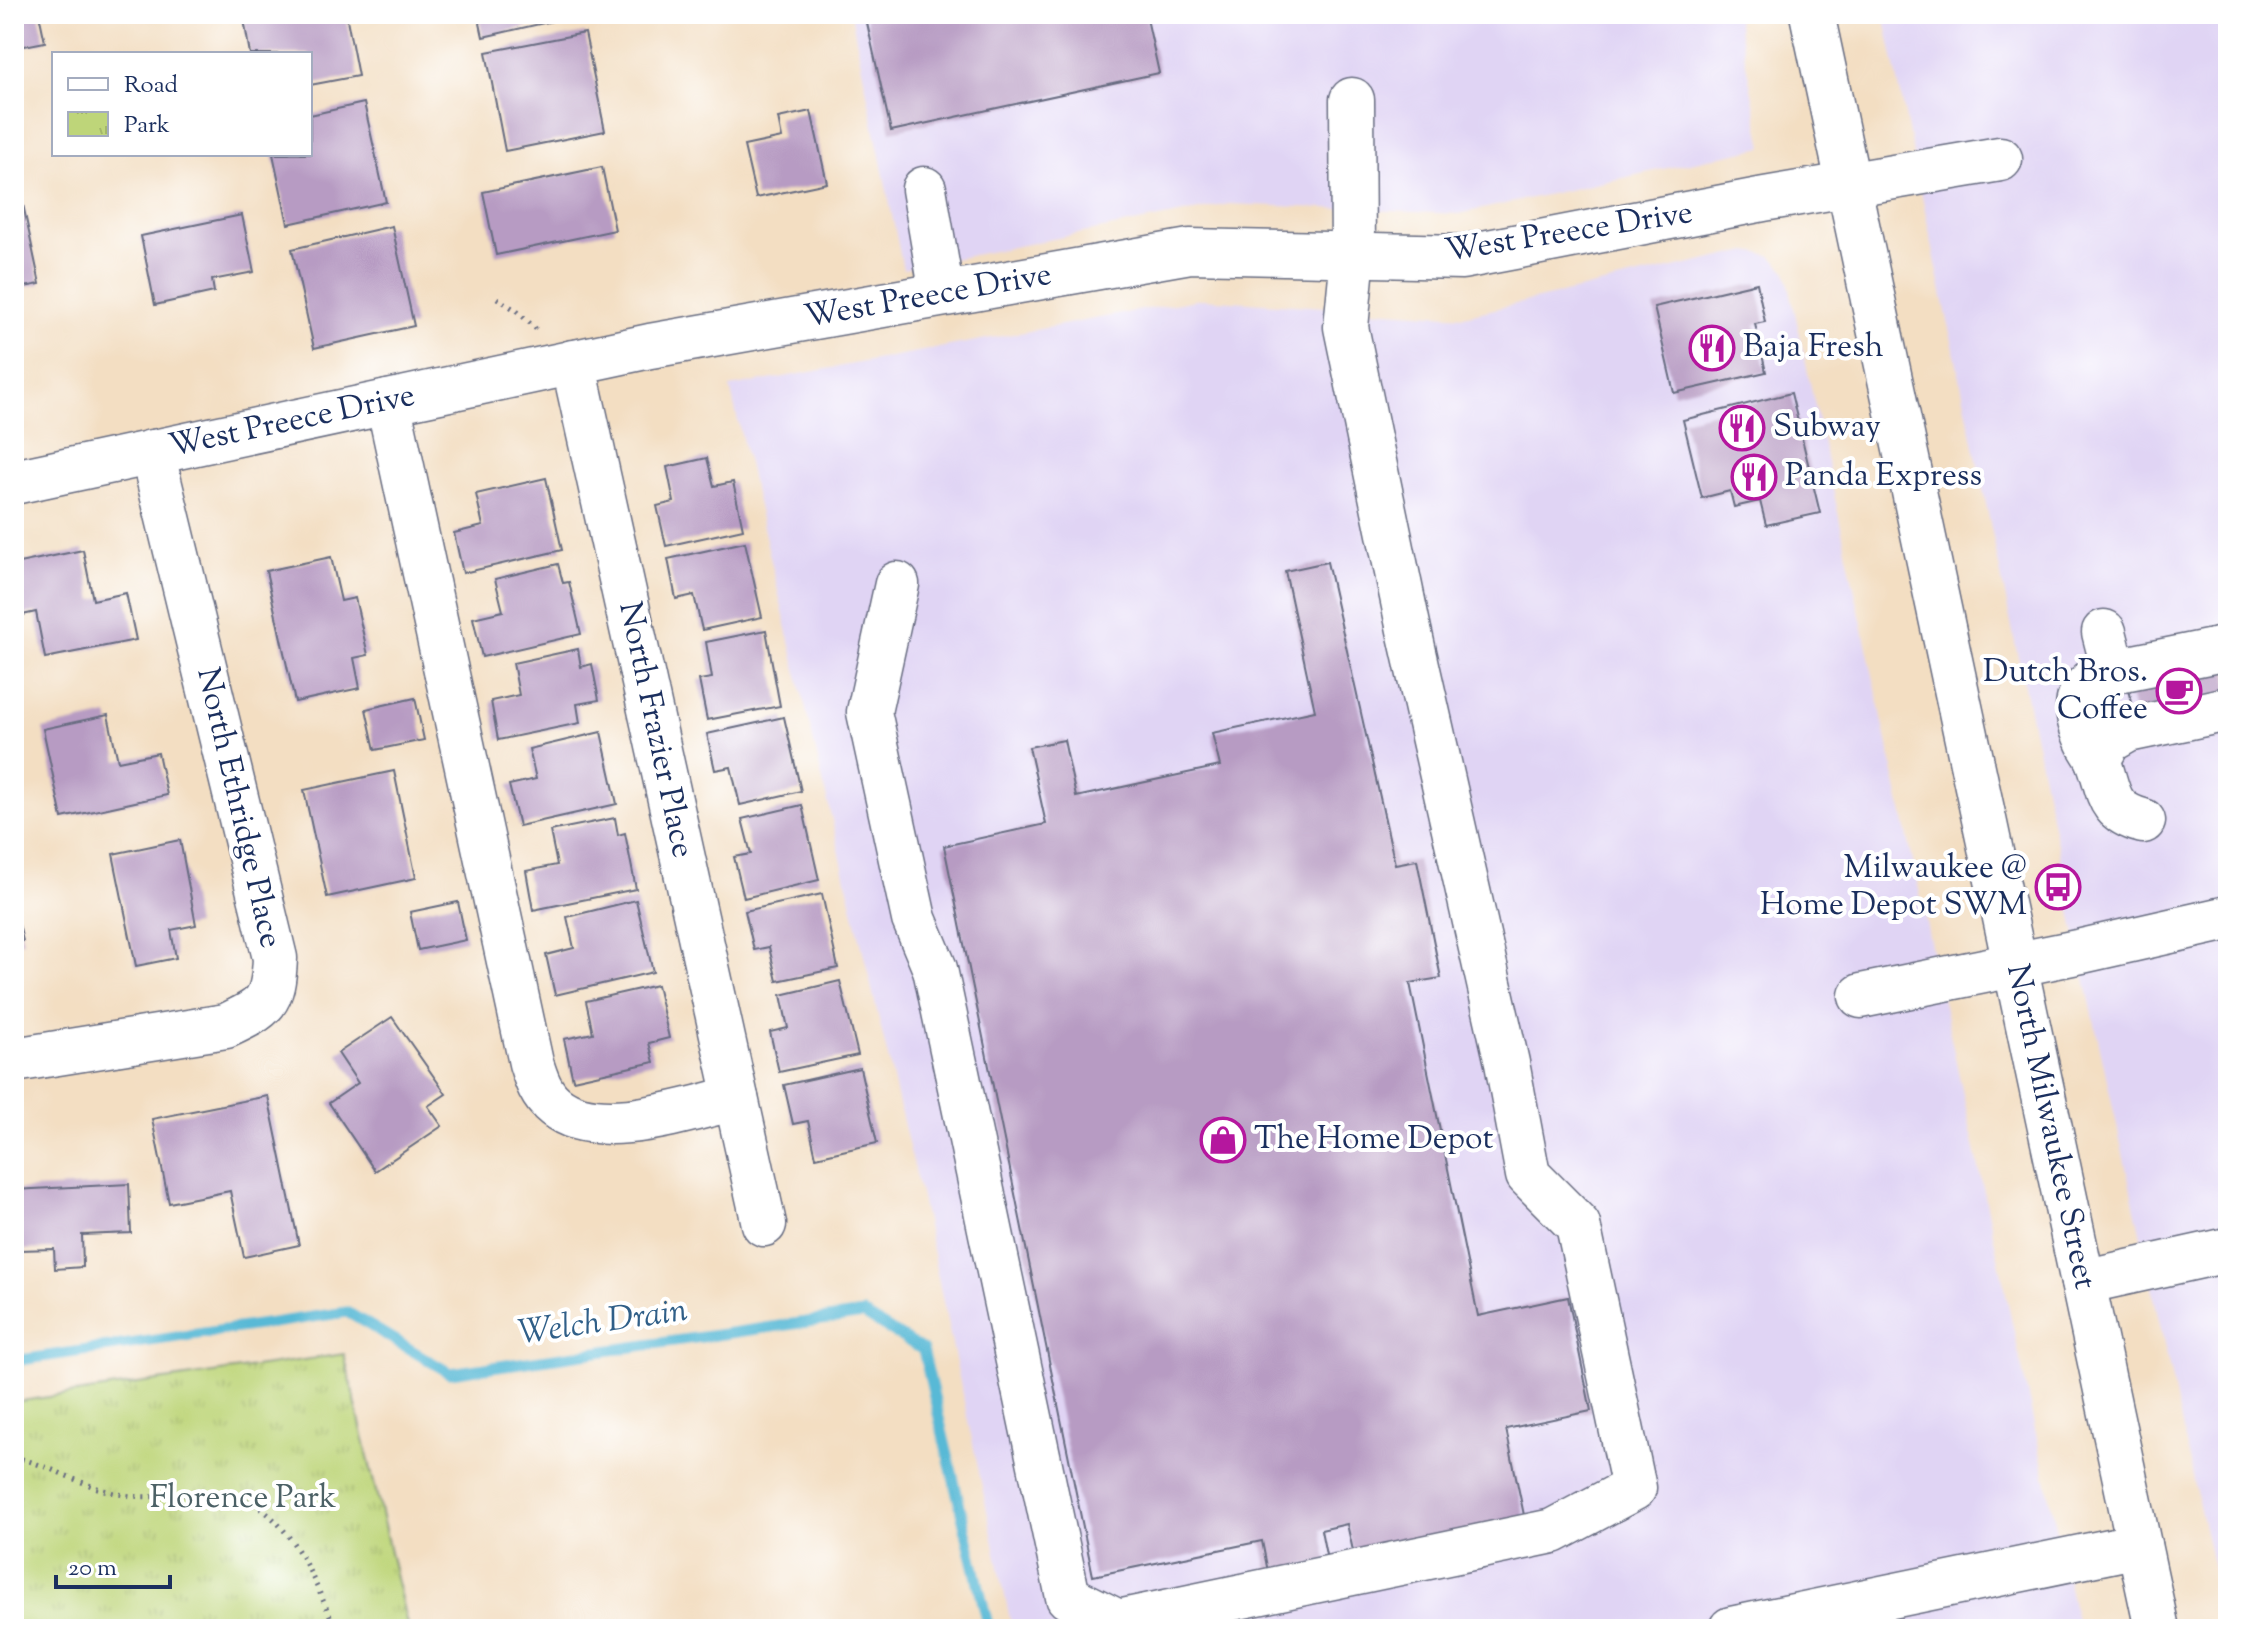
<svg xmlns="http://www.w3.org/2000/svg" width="2242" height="1643" font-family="'Sorts Mill Goudy',serif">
  <defs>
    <pattern id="park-tufts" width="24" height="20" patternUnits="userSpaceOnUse" patternTransform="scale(2)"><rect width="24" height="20" fill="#bed579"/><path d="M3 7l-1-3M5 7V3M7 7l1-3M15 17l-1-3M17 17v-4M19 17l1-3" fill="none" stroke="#a3b76b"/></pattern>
  </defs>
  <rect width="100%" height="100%" fill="#fff"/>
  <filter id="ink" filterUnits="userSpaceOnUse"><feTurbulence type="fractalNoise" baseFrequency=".0125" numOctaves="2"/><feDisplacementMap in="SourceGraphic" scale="16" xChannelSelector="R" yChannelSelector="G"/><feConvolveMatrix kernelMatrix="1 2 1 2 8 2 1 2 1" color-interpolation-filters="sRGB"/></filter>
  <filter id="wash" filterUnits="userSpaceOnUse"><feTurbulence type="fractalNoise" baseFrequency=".006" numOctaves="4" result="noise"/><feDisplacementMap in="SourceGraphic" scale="32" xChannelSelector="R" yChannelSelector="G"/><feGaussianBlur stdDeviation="1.8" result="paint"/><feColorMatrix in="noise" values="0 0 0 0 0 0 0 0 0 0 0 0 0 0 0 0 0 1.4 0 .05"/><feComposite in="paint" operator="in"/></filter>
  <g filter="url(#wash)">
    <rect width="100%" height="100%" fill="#f3dec2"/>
    <!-- built -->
    <g fill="#e0d4f4">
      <polygon points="851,14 1736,14 1763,147 1459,214 1229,204 903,269"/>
      <polygon points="1884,14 2228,14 2228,1629 2226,1629 2083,969"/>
      <polygon points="1748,251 1770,255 1786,271 2078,1629 1012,1629 922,1202 730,387 1201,299 1464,316"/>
    </g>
    <!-- park -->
    <polygon fill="url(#park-tufts)" stroke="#6c826c" stroke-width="2" points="344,1354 408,1629 14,1629 14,1402"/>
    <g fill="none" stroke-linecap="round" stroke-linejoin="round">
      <!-- stream -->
      <polyline stroke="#58b9d6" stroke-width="11" points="14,1361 347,1312 450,1373 863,1314 923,1350 989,1629"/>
    </g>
    <g id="blocks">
      <!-- building -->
      <g fill="#b79bc3">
        <polygon points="14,14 39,14 45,42 14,48"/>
        <polygon points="243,14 346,14 358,76 310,85 310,54 250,54"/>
        <polygon points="478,14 579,14 579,15 483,37"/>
        <polygon points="865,14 1146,14 1159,73 891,131"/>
        <polygon points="585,33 605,131 505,151 486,52"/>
        <polygon points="364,103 386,202 288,224 273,154 310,154 310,115"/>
        <polygon points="811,111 827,183 756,198 744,146 782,138 778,118"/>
        <polygon points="15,167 40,284 14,289 14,168"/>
        <polygon points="602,167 615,230 496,255 483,192"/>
        <polygon points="242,215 254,272 212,280 214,292 155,305 141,236"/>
        <polygon points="392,226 414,326 314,348 292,249"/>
        <polygon points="1757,283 1765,322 1755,324 1766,372 1674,393 1654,307"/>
        <polygon points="1791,393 1820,513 1766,525 1760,501 1734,507 1730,491 1702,498 1683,420"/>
        <polygon points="707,458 714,486 733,482 743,529 666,546 657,506 674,502 667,467"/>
        <polygon points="546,478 562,550 463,573 454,533 483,526 476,494"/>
        <polygon points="745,542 762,617 702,630 694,595 676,599 668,559"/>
        <polygon points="83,550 93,600 126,593 136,640 45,658 36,612 18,616 14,596 14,564"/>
        <polygon points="331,557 341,601 355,598 368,655 354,658 360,688 295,702 266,571"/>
        <polygon points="1327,562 1395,864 1417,860 1441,978 1410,983 1478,1316 1568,1297 1591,1411 1506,1429 1525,1520 1354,1555 1347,1524 1321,1530 1327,1560 1268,1572 1262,1541 1093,1576 944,846 1046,824 1029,747 1064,740 1076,797 1220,766 1212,733 1315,711 1285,571"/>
        <polygon points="558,564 563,583 569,582 581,634 482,657 473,618 503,611 495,579"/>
        <polygon points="766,630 780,706 707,720 699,680 712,678 706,642"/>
        <polygon points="578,649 581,667 592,664 599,700 577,704 580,723 498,740 491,701 519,695 513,663"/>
        <polygon points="2228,669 2228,692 2134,712 2129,689"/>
        <polygon points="415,698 424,740 375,750 366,709"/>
        <polygon points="108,715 118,761 158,753 167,795 62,818 43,729"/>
        <polygon points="784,717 801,791 740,805 731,767 715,770 707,734"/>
        <polygon points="601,732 617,804 519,826 509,785 536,779 529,749"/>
        <polygon points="394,771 416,878 327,897 304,790"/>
        <polygon points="802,805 819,880 744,898 734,857 751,854 742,819"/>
        <polygon points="615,818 618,835 625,833 636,889 533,910 526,871 557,865 550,831"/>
        <polygon points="180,840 196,925 171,930 176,958 136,966 113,854"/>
        <polygon points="822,894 838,968 777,981 769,947 754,950 745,911"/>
        <polygon points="636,900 653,972 555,995 546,955 574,948 567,917"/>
        <polygon points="458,902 466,940 418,950 410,912"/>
        <polygon points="14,904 23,941 14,943"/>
        <polygon points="840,981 858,1055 779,1072 770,1032 788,1028 781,995"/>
        <polygon points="657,985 669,1038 649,1043 654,1062 573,1080 564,1039 593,1033 586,1001"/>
        <polygon points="392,1017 446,1094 428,1106 442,1126 375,1171 329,1103 358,1083 338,1053"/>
        <polygon points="860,1068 877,1143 816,1157 808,1121 793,1124 784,1085"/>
        <polygon points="268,1096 299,1245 244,1257 230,1191 169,1203 152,1119"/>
        <polygon points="129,1184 131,1233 82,1235 83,1267 55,1269 54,1249 19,1250 20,1268 14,1268 14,1190"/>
      </g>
    </g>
  </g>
  <g filter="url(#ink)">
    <use href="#blocks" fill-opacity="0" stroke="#676c81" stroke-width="2"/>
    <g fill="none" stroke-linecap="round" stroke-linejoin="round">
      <!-- minor casing -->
      <g stroke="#676c81" stroke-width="47">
        <g id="minor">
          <polyline points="924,189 942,294"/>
          <polyline points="573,362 764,1224"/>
          <path d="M388,402L531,1063C536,1079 541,1095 555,1106C598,1141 688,1109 736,1098"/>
          <polyline points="14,482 650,346 1190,251 1462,257 1764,199 2000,159"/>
          <polyline points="897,584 869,712 914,919 935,969 1068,1597 1118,1622 1553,1531 1634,1488 1578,1225 1528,1175 1507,1063 1409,630 1346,327 1353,255 1352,100"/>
          <polyline points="2104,632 2114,671"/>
          <polyline points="2098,760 2109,741 2128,730 2228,709"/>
          <path d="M2143,821C2105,811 2110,791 2098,760C2095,753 2089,746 2086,738C2070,703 2078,682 2114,671L2228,648"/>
          <polyline points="1861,996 2082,951 2228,918"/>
          <path d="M14,1060L226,1026C266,1007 273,1003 275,958L152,452"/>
          <polyline points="2083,1282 2228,1250"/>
          <polyline points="1731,1629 2139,1545"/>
        </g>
      </g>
      <!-- major casing -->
      <g stroke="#676c81" stroke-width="47">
        <polyline id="major" points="1812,14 2157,1629"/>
      </g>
      <!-- path -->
      <g stroke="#676c81" stroke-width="5" stroke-dasharray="2 6" stroke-linecap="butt">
        <polyline points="497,298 517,311 536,329"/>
        <path d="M14,1457C54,1466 89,1491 131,1496C160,1499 188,1492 217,1494C286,1497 311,1576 336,1629"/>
      </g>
      <!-- minor -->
      <use href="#minor" stroke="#fff" stroke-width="44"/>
      <!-- major -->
      <use href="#major" stroke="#fff" stroke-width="44"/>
    </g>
  </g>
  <!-- icons -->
  <defs>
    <g id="restaurant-ring" transform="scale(2.3)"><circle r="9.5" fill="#fff" stroke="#b5179e" stroke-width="1.5"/><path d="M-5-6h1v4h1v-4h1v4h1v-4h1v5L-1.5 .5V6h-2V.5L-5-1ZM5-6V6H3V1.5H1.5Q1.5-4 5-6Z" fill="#b5179e"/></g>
    <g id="cafe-ring" transform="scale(2.3)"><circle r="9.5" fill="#fff" stroke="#b5179e" stroke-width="1.5"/><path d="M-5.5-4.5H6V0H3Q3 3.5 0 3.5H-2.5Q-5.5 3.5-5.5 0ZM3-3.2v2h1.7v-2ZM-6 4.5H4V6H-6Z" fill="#b5179e"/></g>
    <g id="bus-ring" transform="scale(2.3)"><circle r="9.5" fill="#fff" stroke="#b5179e" stroke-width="1.5"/><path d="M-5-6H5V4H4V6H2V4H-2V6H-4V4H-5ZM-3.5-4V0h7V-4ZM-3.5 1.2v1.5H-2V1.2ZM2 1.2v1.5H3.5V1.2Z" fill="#b5179e"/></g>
    <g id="shop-ring" transform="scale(2.3)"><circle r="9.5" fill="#fff" stroke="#b5179e" stroke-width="1.5"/><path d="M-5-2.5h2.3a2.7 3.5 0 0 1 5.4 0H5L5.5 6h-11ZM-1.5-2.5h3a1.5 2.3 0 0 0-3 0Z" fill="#b5179e"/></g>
  </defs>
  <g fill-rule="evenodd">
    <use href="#restaurant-ring" x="1712" y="348"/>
    <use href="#restaurant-ring" x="1742" y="428"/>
    <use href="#restaurant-ring" x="1754" y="477"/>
    <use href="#cafe-ring" x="2179" y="691"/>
    <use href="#bus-ring" x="2058" y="887"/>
    <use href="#shop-ring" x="1223" y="1140"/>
  </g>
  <g text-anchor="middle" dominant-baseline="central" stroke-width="8" stroke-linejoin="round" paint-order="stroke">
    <!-- street labels -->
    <g font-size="32" fill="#1b2f5e" stroke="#fff">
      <text transform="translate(1569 233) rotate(-9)">West Preece Drive</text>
      <text transform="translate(928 297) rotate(-10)">West Preece Drive</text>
      <text transform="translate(292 422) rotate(-12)">West Preece Drive</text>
      <text transform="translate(655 730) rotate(78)">North Frazier Place</text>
      <text transform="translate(238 808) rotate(77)">North Ethridge Place</text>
      <text transform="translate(2050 1127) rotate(78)">North Milwaukee Street</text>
    </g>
    <!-- poi labels -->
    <g font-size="32" fill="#1b2f5e" stroke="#fff" text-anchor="start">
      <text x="1743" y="348">Baja Fresh</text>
      <text x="1773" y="428">Subway</text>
      <text x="1785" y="477">Panda Express</text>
      <text x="2148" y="673" text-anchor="end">Dutch Bros.<tspan x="2148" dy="37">Coffee</tspan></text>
      <text x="2027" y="869" text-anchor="end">Milwaukee @<tspan x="2027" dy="37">Home Depot SWM</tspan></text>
      <text x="1254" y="1140">The Home Depot</text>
    </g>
    <!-- park labels -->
    <g font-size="32" fill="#4c6166" stroke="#fff">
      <text x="243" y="1499">Florence Park</text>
    </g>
    <!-- water labels -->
    <g font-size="34" font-style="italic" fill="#305f88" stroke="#fff">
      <text transform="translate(603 1323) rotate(-8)">Welch Drain</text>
    </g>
  </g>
  <!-- margin -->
  <rect width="2242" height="1643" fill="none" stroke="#fff" stroke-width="48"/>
  <!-- legend -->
  <rect x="52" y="52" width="260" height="104" fill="#ffffff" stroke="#a4acbf" stroke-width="2"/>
  <rect x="68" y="78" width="40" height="12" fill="#ffffff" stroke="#a4acbf" stroke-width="2"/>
  <text x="124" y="92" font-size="24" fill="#1b2f5e">Road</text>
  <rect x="68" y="112" width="40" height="24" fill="url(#park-tufts)" stroke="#a4acbf" stroke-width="2"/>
  <text x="124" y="132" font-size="24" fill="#1b2f5e">Park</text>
  <!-- scale -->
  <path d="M56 1575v12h114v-12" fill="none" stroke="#1b2f5e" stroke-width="4"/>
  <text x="68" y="1575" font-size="24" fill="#1b2f5e" stroke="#ffffff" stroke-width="6" paint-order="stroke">20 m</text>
</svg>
